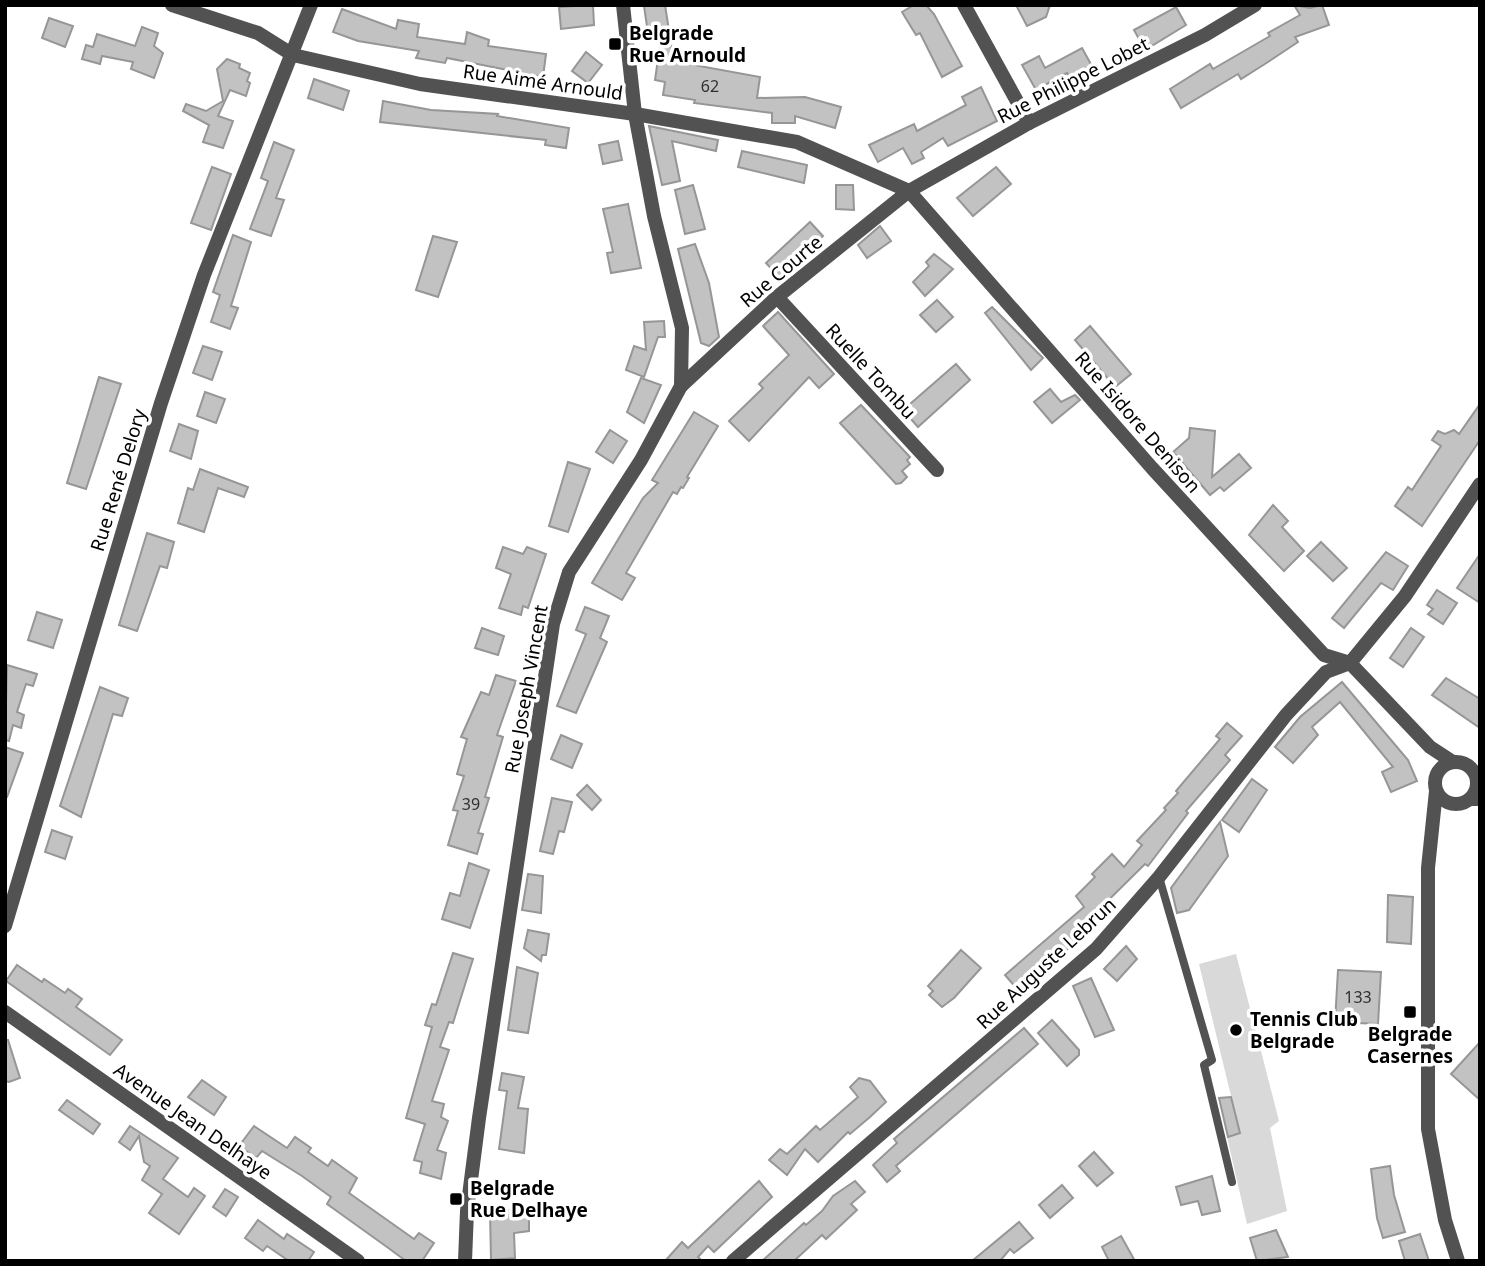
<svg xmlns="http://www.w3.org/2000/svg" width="1485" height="1266" font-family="'Noto Sans',sans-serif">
  <rect width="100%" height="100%" fill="#fff"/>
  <!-- green -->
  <polygon fill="#d9d9d9" points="1236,954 1279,1121 1270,1128 1287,1211 1247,1224 1227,1137 1240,1133 1199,964"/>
  <!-- building -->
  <g fill="#c2c2c2" stroke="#969696" stroke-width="2">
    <polygon points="593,5 594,25 561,29 559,7"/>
    <polygon points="665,5 673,56 683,58 683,63 760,77 757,98 805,97 841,107 835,128 795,116 795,123 772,123 772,113 694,103 695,100 663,95 665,82 655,80 661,38 649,40 644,6"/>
    <polygon points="914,5 926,5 934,14 962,66 942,77 920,33 916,35 902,12"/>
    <polygon points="1016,5 1050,5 1046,17 1027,26"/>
    <polygon points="1294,5 1310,8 1322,5 1329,25 1295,37 1298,42 1268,62 1241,79 1238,74 1181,108 1170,89 1210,64 1213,69 1270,36 1268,33 1300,15"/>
    <polygon points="1176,7 1186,25 1145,50 1134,30"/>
    <polygon points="342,9 396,29 398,20 419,24 417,37 465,44 467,32 489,40 488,46 546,54 543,77 447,58 445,63 416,58 419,51 358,41 333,32"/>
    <polygon points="49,18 73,26 65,47 42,38"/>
    <polygon points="142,27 158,33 154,46 163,53 154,78 131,69 133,62 102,56 100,64 82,59 86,45 93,47 97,34 135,46"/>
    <polygon points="1082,48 1093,68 1071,81 1067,73 1036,90 1022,65 1039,56 1045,68"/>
    <polygon points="586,52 602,65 588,83 572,71"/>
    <polygon points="227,59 240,64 239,68 250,73 247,81 250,83 246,96 230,90 218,116 233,121 223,148 203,142 209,125 183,111 186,104 206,111 223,101 217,69"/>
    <polygon points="314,79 349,91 343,110 308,98"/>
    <polygon points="981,87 997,121 948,146 943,138 921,152 924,158 912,164 903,148 878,162 869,145 914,124 917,131 966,105 962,97"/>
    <polygon points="383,101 431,110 498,114 497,116 569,128 566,148 545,145 546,140 380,122"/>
    <polygon points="649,126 718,140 716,151 672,141 680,181 662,185"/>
    <polygon points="618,141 622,160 603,164 599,145"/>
    <polygon points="274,142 294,150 276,198 284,200 271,236 250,229 268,181 261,178"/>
    <polygon points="742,151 807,165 804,183 738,167"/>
    <polygon points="212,167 231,174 211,230 191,223"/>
    <polygon points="996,167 1011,184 973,216 957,198"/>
    <polygon points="693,185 705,229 685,234 675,190"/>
    <polygon points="836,185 853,185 854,210 836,209"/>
    <polygon points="628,204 641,268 611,273 607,253 613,252 603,209"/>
    <polygon points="810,222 823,236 780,278 766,263"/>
    <polygon points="880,226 891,241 867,258 858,245"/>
    <polygon points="233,235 251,242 231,306 238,308 230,329 211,322 220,295 213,292"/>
    <polygon points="433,236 457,242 438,297 416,290"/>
    <polygon points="695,244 709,283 719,337 709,346 701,343 678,249"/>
    <polygon points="934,254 953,269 925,296 913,282 929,266 926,262"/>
    <polygon points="937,300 953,317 936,332 920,315"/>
    <polygon points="992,307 1043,358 1031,370 985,313"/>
    <polygon points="778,312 834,374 819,388 809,377 749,441 729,421 763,388 759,384 789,355 763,326"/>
    <polygon points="664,321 665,337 658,337 644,377 626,370 634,346 646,350 644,322"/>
    <polygon points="1090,326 1131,374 1115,387 1075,340"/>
    <polygon points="203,346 222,352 212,380 193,373"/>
    <polygon points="956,364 970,380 918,427 903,410"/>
    <polygon points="99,377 121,384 86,489 67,483"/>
    <polygon points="641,378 661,385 644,423 627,412"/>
    <polygon points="1050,389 1061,402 1075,395 1080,400 1052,423 1034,402"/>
    <polygon points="205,392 225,399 216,423 197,416"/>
    <polygon points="1480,404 1480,440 1422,526 1395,506 1408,487 1412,490 1441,446 1432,440 1438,431 1445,434 1454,430 1459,434"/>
    <polygon points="861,405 910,457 907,460 910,464 902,471 907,477 901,483 896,484 840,423"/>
    <polygon points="694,412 718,426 687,477 689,478 683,488 681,487 677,494 673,492 626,573 635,578 622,600 592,583 643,498 658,483 652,480"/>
    <polygon points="179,424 198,431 191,459 170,451"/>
    <polygon points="1190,428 1215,431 1212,477 1239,454 1251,468 1224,491 1220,487 1210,495 1173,452 1189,438"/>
    <polygon points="610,430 627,441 613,463 596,452"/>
    <polygon points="568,462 590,469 568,532 549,526"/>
    <polygon points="200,469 248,487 244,497 218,488 204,532 178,523 188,488 193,490"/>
    <polygon points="1273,505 1288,521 1282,527 1304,551 1284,571 1249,535"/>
    <polygon points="147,533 174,542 167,568 160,566 137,631 119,625"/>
    <polygon points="1321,542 1347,568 1333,581 1307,556"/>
    <polygon points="503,547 523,554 527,547 546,554 528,608 523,606 521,615 499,608 511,574 496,568"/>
    <polygon points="1386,552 1408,566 1393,590 1381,583 1344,628 1332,618"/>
    <polygon points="1480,554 1480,603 1457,588"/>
    <polygon points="1437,590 1457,603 1443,624 1428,614 1433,609 1427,605"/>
    <polygon points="585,607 609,616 600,638 607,642 576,713 557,706 586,634 576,630"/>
    <polygon points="37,612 62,620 53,648 28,640"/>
    <polygon points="482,628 504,636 498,655 475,648"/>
    <polygon points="1411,628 1424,637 1403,667 1390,658"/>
    <polygon points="7,665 37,674 33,686 26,684 17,712 24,715 21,728 13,725 9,741 5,740"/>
    <polygon points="496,675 516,681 497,735 503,737 485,797 489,798 478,833 483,834 477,854 448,845 458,811 453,810 464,776 457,774 467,739 461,737 481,692 489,695"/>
    <polygon points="1446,678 1480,699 1480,728 1432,695"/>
    <polygon points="1342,682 1408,760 1417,781 1391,792 1382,772 1393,767 1340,702 1312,727 1318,735 1293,763 1275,747 1300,717"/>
    <polygon points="100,687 128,698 122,716 113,714 81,817 60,806"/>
    <polygon points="1227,723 1242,736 1225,755 1230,760 1186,811 1188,813 1148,866 1145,864 1072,936 1075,943 1019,991 1005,975 1084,907 1076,896 1095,877 1092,874 1112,854 1124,867 1142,845 1137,841 1166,810 1164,808 1178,793 1176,791 1220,739 1216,736"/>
    <polygon points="561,735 582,744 572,768 551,759"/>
    <polygon points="5,747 23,753 7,797 5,797"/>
    <polygon points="1252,779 1267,790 1239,832 1222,820"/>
    <polygon points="587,785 601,800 592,810 577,795"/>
    <polygon points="552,798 572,802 564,832 559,831 553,854 540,851"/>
    <polygon points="1220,822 1228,856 1189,910 1177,913 1171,888"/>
    <polygon points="52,830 72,837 65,859 45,852"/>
    <polygon points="469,863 489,870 470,928 442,919 450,893 460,896"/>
    <polygon points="528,874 543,876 541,913 522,910"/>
    <polygon points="1388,895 1413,897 1411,944 1387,942"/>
    <polygon points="528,930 549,934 546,955 542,955 541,961 524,948"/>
    <polygon points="1126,946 1137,959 1117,981 1104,969"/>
    <polygon points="961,950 981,968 954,998 942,1007 929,995 933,991 928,986"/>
    <polygon points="453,953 473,959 453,1023 449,1022 440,1047 449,1050 432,1101 444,1104 441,1117 448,1121 437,1150 446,1153 441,1179 420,1173 422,1162 414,1160 425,1124 406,1118 432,1027 425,1025 432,1004 436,1005"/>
    <polygon points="17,965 42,982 44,979 65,993 68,989 82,999 76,1007 122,1040 110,1055 6,981"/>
    <polygon points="517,967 538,973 528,1033 508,1030"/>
    <polygon points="1338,970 1381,972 1378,1024 1335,1022"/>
    <polygon points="1091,978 1114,1030 1095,1037 1073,986"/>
    <polygon points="1052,1020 1079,1050 1079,1055 1067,1066 1038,1033"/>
    <polygon points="1024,1028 1038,1044 896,1166 900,1171 887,1182 873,1165 897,1143 894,1139"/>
    <polygon points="5,1040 8,1040 20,1078 9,1082 5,1081"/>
    <polygon points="1480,1042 1480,1100 1451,1074"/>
    <polygon points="502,1073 524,1077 518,1108 528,1109 524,1153 499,1149 507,1091 499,1090"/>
    <polygon points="859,1078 870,1081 886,1102 870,1117 850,1134 848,1132 818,1162 805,1149 787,1175 769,1160 780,1149 787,1154 816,1126 820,1130 858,1097 850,1087"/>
    <polygon points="202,1080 226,1097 214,1115 188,1097"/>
    <polygon points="1231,1097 1240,1133 1228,1137 1219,1098"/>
    <polygon points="67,1100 100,1124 93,1134 59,1110"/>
    <polygon points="130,1126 178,1158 163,1179 188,1197 194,1188 205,1196 179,1234 149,1213 162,1194 142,1180 150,1166 144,1162 139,1136 130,1150 119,1142"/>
    <polygon points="254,1126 287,1148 295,1137 311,1148 308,1152 328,1166 332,1160 357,1178 349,1193 414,1239 419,1233 434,1243 422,1261 406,1261 387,1247 327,1204 331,1197 302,1176 262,1151 256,1158 239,1146"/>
    <polygon points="1094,1152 1113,1173 1097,1186 1079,1166"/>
    <polygon points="1390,1166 1394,1195 1405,1232 1383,1238 1377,1218 1371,1169"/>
    <polygon points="1212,1176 1220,1211 1202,1215 1198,1201 1181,1205 1176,1187"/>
    <polygon points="759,1181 772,1197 714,1252 708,1246 698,1257 702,1261 665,1261 682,1242 688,1248"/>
    <polygon points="855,1181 865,1192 851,1204 857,1210 826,1239 822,1235 794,1261 762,1261 804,1223 806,1225 822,1211 833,1196"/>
    <polygon points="1062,1185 1073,1198 1050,1218 1039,1205"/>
    <polygon points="225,1189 238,1197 226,1216 213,1207"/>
    <polygon points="490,1210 529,1210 529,1231 514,1233 515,1258 491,1260"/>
    <polygon points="258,1220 284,1239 287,1234 314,1252 308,1261 289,1261 267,1246 263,1251 245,1238"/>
    <polygon points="1019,1222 1033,1238 1014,1253 1010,1249 1000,1261 972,1261"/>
    <polygon points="1276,1230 1288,1257 1257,1261 1250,1238"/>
    <polygon points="1420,1234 1429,1261 1405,1261 1399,1241"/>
    <polygon points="1121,1236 1135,1261 1109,1261 1102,1247"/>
  </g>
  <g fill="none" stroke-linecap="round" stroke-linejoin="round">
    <!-- service -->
    <polyline stroke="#525252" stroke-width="8" points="1159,877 1212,1060 1204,1065 1232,1182"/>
    <!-- minor -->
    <g stroke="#525252" stroke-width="14">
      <polyline points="172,5 258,33 293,55 420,84 635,114 797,142 909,191 1152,468 1324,655 1350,663"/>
      <polyline points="964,5 1029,123"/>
      <polyline points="777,297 937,470"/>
      <polyline points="681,386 777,297 909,191 1029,123 1205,35 1255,5"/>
      <polyline points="1477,776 1480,777"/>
      <polyline points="1471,799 1480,799"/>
      <polyline points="5,926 161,403 204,275 311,5"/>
      <polyline points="5,1012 358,1261"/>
      <polyline points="465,1261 467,1211 479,1118 553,624 569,572 641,460 681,386 682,328 654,216 635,114 623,5"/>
      <polyline points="733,1261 1096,949 1159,877 1286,715 1326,672 1350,663"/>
    </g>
    <!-- tertiary -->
    <g stroke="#525252" stroke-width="14">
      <circle cx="1456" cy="783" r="21"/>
      <polyline points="1453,762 1430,747 1350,663 1405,596 1480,484"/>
      <polyline points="1436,791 1428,868 1428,1129 1445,1220 1458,1261"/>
    </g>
  </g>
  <!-- markers -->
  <g fill="#000" stroke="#fff" stroke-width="2.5">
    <rect x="608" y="37" width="14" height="14" rx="3.5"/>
    <rect x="1403" y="1005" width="14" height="14" rx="3.5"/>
    <circle cx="1236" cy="1030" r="7"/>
    <rect x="449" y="1192" width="14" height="14" rx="3.5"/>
  </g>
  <g text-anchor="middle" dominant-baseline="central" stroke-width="7" stroke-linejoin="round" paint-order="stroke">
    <!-- number labels -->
    <g font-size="16" fill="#303030">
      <text x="710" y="86">62</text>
      <text x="471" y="804">39</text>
      <text x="1358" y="997">133</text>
    </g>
    <!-- poi labels -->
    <g font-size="19" font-weight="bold" fill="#000" stroke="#fff" text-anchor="start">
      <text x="629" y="33">Belgrade<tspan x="629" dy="22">Rue Arnould</tspan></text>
      <text x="1250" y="1019">Tennis Club<tspan x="1250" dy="22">Belgrade</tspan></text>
      <text x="1410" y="1034" text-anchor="middle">Belgrade<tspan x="1410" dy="22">Casernes</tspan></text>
      <text x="470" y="1188">Belgrade<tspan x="470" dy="22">Rue Delhaye</tspan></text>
    </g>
    <!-- street labels -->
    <g font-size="19" fill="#000" stroke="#fff">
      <text transform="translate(1073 80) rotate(-27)">Rue Philippe Lobet</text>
      <text transform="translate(543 82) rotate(8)">Rue Aimé Arnould</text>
      <text transform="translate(781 271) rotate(-40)">Rue Courte</text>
      <text transform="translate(871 371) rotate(47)">Ruelle Tombu</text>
      <text transform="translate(1138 422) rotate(49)">Rue Isidore Denison</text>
      <text transform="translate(118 480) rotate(-73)">Rue René Delory</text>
      <text transform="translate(526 689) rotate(-80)">Rue Joseph Vincent</text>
      <text transform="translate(1046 963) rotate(-43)">Rue Auguste Lebrun</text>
      <text transform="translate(193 1121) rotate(35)">Avenue Jean Delhaye</text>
    </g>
  </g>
  <!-- border -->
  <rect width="1485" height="1266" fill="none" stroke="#000000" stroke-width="14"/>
</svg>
